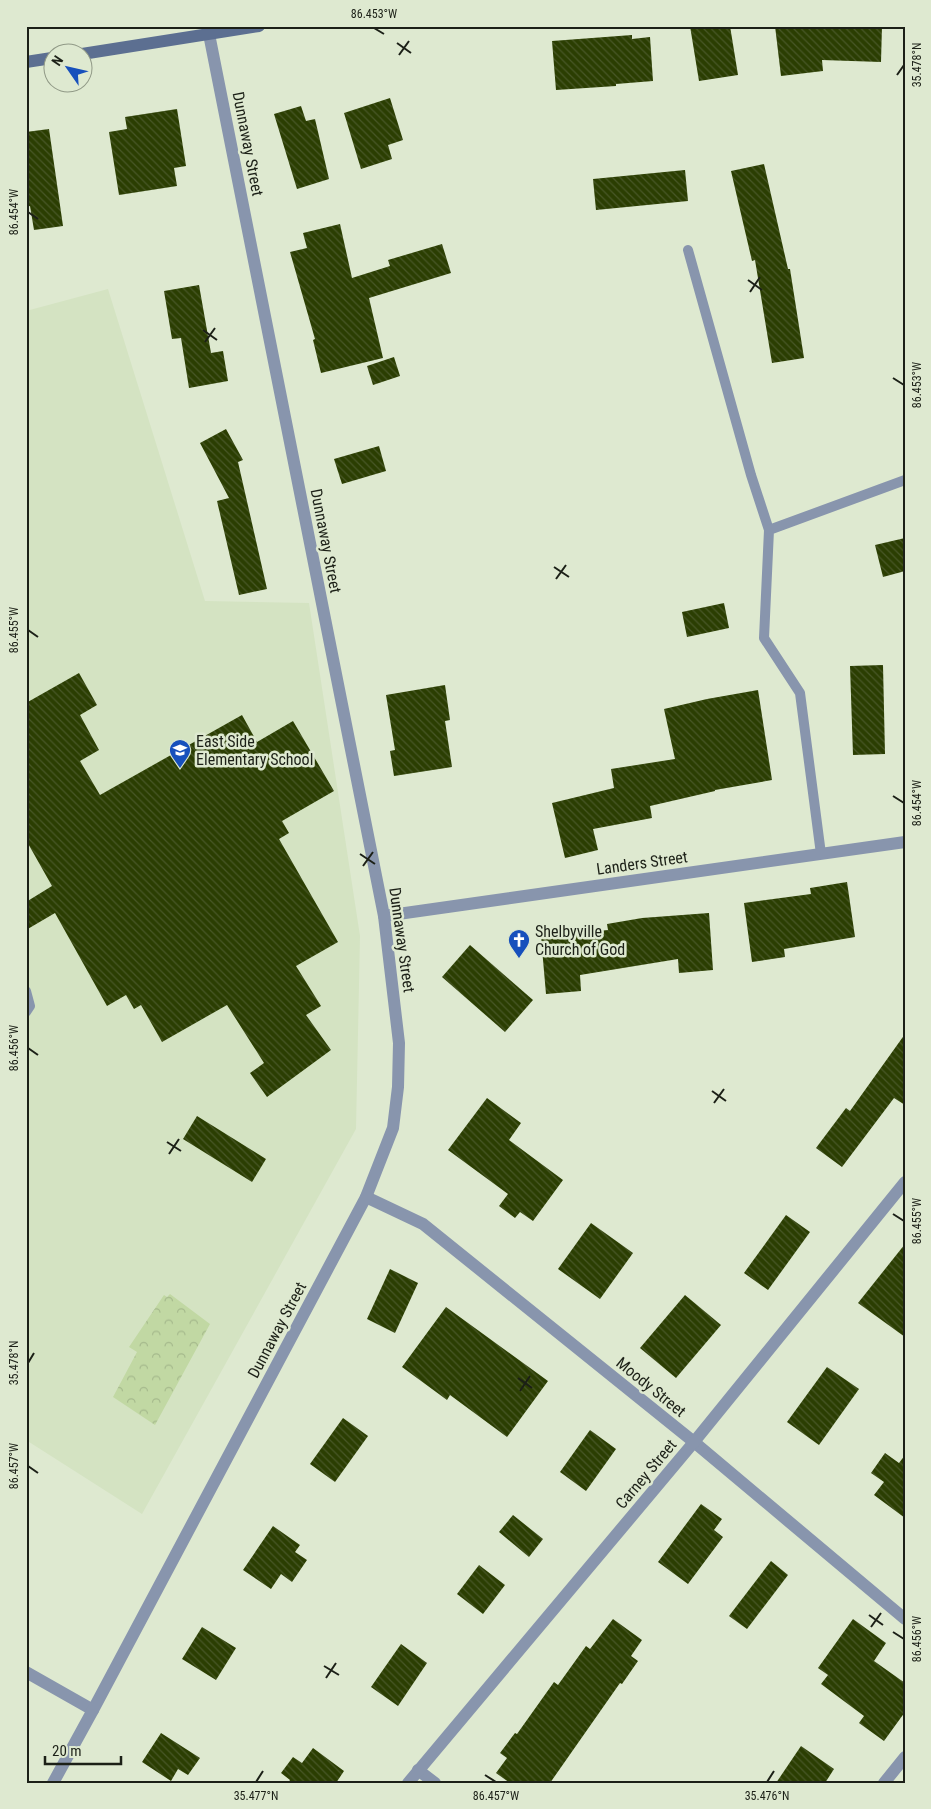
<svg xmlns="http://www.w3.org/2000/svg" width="931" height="1809" font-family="'Roboto Condensed',sans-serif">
  <defs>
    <pattern id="park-crowns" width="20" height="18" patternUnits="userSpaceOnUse" patternTransform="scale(1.25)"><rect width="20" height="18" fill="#c1d8a3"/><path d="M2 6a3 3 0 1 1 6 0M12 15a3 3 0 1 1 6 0" fill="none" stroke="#a5b98c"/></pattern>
    <pattern id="building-back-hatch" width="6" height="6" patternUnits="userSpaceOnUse" patternTransform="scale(1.25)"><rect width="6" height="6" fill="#2b3e02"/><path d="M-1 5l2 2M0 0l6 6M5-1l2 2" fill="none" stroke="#485727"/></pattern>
  </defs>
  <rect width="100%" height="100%" fill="#dee9d0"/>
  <!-- built -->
  <polygon fill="#d4e3c2" points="108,289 205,601 309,603 360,936 356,1129 142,1514 26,1440 26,311"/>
  <!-- park -->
  <polygon fill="url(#park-crowns)" points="170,1294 210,1324 155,1425 113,1397 137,1352 129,1347 164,1295 167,1297"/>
  <!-- building -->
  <g fill="url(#building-back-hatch)">
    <polygon points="690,26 730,26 738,75 699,81"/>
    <polygon points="775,26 882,26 881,62 822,60 823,71 781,76"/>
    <polygon points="632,35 632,39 650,37 653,81 616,84 616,86 556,90 552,41"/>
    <polygon points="390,98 403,140 388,145 392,159 361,169 344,113"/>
    <polygon points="301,106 306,121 315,119 329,179 297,189 274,114"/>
    <polygon points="177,109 186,166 174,168 177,186 119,195 109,132 127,129 125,117"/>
    <polygon points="49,129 63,226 34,230 30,206 26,207 26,132"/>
    <polygon points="764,164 788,269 790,269 804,358 772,363 755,260 752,261 731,171"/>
    <polygon points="685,170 688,201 596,210 593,179"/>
    <polygon points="340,224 352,278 390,266 388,260 442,244 451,273 369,298 383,358 321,373 313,340 315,339 290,252 307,248 303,233"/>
    <polygon points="199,285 211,353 223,351 228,381 189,388 181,338 172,339 164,291"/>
    <polygon points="394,357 400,376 373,385 367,366"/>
    <polygon points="226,429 243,460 238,462 267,589 239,595 217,501 229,498 200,443"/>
    <polygon points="379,446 386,471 342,484 334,459"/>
    <polygon points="905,538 905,571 883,577 875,545"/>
    <polygon points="724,603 729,628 687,637 682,612"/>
    <polygon points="883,665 885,754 853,755 850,666"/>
    <polygon points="79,673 97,705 80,715 99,750 80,761 100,795 242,715 257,742 293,721 334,791 282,821 289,833 279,839 338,942 296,966 321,1006 306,1015 331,1050 267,1097 250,1073 264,1063 227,1005 162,1042 141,1005 134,1009 126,995 107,1006 55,913 26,930 26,902 52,886 26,840 26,703"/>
    <polygon points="445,685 450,720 445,721 452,767 394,776 390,751 395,750 386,695"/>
    <polygon points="758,690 772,780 715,790 715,791 650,806 652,818 593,829 598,850 565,858 552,803 614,788 611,769 675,759 664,709 707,699"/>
    <polygon points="847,882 855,937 784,949 785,957 752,962 744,903 811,894 810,888"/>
    <polygon points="709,913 713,970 679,973 678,959 580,975 581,991 546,994 541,937 608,930 607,924 642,918"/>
    <polygon points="470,945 533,1000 505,1032 442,977"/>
    <polygon points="905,1034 905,1105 894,1098 842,1167 816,1148 846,1108 850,1111"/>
    <polygon points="487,1098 521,1123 509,1140 563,1180 533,1221 520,1212 515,1218 499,1206 508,1194 448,1150"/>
    <polygon points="197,1116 266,1159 252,1182 183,1139"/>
    <polygon points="786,1215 810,1232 768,1290 744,1273"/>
    <polygon points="591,1223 633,1253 600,1299 558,1269"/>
    <polygon points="905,1244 905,1337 858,1303"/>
    <polygon points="390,1269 418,1283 395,1333 367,1319"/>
    <polygon points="685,1295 721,1325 676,1378 640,1348"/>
    <polygon points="446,1307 548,1381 507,1437 450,1395 447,1400 402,1367"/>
    <polygon points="827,1367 859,1389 819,1445 787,1422"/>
    <polygon points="343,1418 368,1436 335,1482 310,1464"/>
    <polygon points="590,1430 616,1449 586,1491 560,1472"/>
    <polygon points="885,1453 899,1463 905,1455 905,1518 874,1495 884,1482 871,1473"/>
    <polygon points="701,1504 722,1519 714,1530 723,1537 688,1584 658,1562"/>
    <polygon points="513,1515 543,1539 529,1557 499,1532"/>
    <polygon points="273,1526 300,1545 295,1552 307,1560 292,1582 281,1574 271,1589 243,1570"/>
    <polygon points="771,1561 788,1575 747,1629 729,1616"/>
    <polygon points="479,1565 505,1585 483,1614 457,1594"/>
    <polygon points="613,1619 642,1640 631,1656 638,1661 622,1684 620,1683 550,1783 510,1783 496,1773 507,1758 500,1753 515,1733 517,1734 554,1682 558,1685 586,1646 590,1649"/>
    <polygon points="853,1619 886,1643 874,1661 905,1683 905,1712 884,1741 859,1723 864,1716 821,1684 828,1675 818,1668"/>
    <polygon points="202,1627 236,1648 216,1680 182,1659"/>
    <polygon points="401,1644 427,1663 398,1706 371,1687"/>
    <polygon points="161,1733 200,1758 188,1775 178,1769 171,1781 142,1762"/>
    <polygon points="801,1746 834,1769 825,1783 776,1783"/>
    <polygon points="313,1748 344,1771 336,1783 288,1783 290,1780 281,1773 293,1757 302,1763"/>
  </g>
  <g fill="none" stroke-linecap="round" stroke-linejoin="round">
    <!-- service -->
    <g stroke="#8895ad" stroke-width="10">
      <polyline points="688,250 751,475 769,530"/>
      <polyline points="821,854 800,693 764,638 769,530 905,480"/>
      <polyline points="26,991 30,1006 26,1012"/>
    </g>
    <!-- minor -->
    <g stroke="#8895ad" stroke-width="12">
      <polyline points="384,916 905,842"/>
      <polyline points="366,1197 423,1224 694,1442 905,1619"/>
      <polyline points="26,1672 93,1710"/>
      <polyline points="418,1770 435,1783"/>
      <polyline points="53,1783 93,1710 366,1197 393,1128 398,1087 399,1043 384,916 209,34"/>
      <polyline points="408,1783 694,1442 905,1182"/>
      <polyline points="884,1783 905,1757"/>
    </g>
    <!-- secondary -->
    <g stroke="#5c6f91" stroke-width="12">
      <polyline points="82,54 259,26"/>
      <polyline points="26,62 52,58"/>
    </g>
  </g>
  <!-- ticks -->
  <path fill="none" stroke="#1c2017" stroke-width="2" d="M374,28L384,34M397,43L411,53M399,55L409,41M897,75L904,65M28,212L38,219M748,280L762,290M750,292L760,277M203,330L217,340M205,342L215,328M893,378L904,385M554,567L569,577M556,579L566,565M28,630L38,637M893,796L904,803M360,854L375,864M363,866L373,852M28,1048L38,1055M712,1091L726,1101M714,1103L724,1089M167,1142L181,1151M169,1154L179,1139M893,1214L904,1221M28,1363L34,1353M518,1378L532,1388M520,1391L530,1376M28,1466L38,1473M869,1615L883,1625M871,1627L881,1613M893,1632L904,1639M324,1666L339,1675M326,1678L336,1663M485,1775L496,1782M256,1782L263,1771M767,1782L774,1771"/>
  <!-- icons -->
  <defs>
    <g id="school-pin" transform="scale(1.125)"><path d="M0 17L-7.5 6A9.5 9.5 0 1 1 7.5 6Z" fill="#1750bc" stroke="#dee9d0"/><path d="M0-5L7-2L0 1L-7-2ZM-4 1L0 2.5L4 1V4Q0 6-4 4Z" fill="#fff"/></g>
    <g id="church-pin" transform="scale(1.125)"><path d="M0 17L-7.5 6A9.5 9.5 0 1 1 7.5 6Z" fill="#1750bc" stroke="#dee9d0"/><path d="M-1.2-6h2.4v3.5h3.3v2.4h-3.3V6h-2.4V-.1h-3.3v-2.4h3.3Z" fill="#fff"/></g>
  </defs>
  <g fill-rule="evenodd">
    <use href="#school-pin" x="180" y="750"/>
    <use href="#church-pin" x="519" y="940"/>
  </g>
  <g text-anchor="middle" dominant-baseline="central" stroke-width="5" stroke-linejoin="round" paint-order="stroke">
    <!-- street labels -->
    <g font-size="16" fill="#1c2017" stroke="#dee9d0">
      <text transform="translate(248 144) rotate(79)">Dunnaway Street</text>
      <text transform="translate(326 541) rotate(79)">Dunnaway Street</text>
      <text transform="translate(642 863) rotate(-8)">Landers Street</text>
      <text transform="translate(402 940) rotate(82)">Dunnaway Street</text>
      <text transform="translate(277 1330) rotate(-62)">Dunnaway Street</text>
      <text transform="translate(651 1387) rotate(39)">Moody Street</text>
      <text transform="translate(646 1474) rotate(-50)">Carney Street</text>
    </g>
    <!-- poi labels -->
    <g font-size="16" fill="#1c2017" stroke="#dee9d0" text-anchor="start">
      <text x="196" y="741">East Side<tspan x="196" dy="18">Elementary School</tspan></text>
      <text x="535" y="931">Shelbyville<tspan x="535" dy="18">Church of God</tspan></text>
    </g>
  </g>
  <!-- border -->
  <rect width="931" height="1809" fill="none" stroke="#dee9d0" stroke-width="55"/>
  <!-- north arrow -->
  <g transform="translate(68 68) rotate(304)"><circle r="24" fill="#dee9d0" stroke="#909986"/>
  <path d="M0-4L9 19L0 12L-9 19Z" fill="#1750bc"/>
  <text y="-8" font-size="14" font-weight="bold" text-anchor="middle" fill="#1c2017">N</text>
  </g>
  <!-- scale -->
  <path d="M45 1756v8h76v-8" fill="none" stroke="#1c2017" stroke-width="2.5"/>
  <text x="52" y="1756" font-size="15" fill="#1c2017" stroke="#dee9d0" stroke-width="4" paint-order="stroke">20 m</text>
  <rect x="28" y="28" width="876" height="1754" fill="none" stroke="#1c2017" stroke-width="2"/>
  <g font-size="12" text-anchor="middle" fill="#1c2017">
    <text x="374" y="18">86.453°W</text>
    <text transform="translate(917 65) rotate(-90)" y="4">35.478°N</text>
    <text transform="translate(14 212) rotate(-90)" y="4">86.454°W</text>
    <text transform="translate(917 385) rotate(-90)" y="4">86.453°W</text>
    <text transform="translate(14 630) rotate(-90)" y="4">86.455°W</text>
    <text transform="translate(917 803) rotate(-90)" y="4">86.454°W</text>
    <text transform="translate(14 1048) rotate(-90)" y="4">86.456°W</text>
    <text transform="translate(917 1221) rotate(-90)" y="4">86.455°W</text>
    <text transform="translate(14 1363) rotate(-90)" y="4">35.478°N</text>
    <text transform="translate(14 1466) rotate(-90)" y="4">86.457°W</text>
    <text transform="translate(917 1639) rotate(-90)" y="4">86.456°W</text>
    <text x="256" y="1800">35.477°N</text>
    <text x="496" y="1800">86.457°W</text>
    <text x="767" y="1800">35.476°N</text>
  </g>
</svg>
